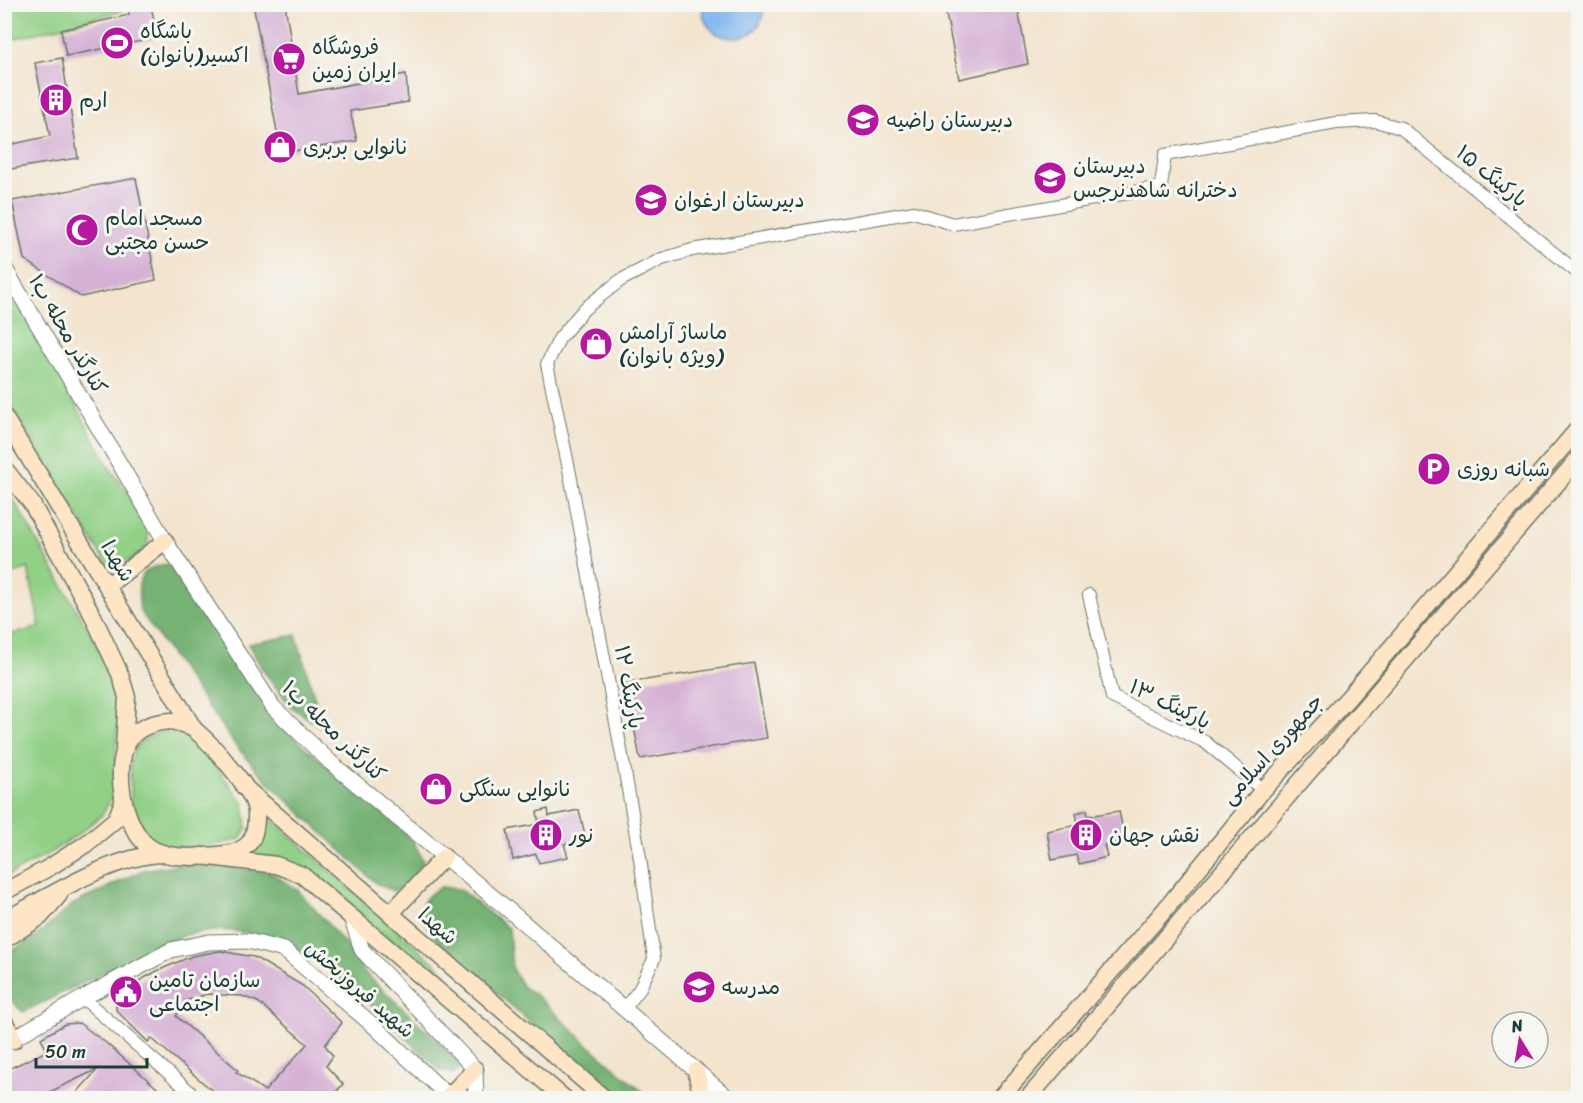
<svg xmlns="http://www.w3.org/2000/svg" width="1583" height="1103" font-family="Sriracha,'Playpen Sans Arabic',sans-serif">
  <rect width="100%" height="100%" fill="#f6f6f2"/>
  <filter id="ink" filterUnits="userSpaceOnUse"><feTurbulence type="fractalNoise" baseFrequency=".0167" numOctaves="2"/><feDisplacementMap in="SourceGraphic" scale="12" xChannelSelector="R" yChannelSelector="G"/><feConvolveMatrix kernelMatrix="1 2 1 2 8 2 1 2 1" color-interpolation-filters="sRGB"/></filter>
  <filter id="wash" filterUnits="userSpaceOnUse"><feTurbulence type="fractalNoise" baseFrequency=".008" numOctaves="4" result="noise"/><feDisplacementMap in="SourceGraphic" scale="24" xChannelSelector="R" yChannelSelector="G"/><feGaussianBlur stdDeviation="1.35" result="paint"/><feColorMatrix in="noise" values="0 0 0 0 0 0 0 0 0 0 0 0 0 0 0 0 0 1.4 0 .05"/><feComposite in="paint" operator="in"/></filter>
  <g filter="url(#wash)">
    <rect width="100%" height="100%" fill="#f3e4ce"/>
    <!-- green -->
    <g fill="#92d086" stroke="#58865d" stroke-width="1.5">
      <polygon points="5,4 120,5 122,11 5,41"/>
      <polygon points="4,278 37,332 109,467 149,523 147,547 132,559 107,565 5,395"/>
      <polygon points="6,487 103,656 119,701 115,763 115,792 102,815 76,836 48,854 5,877 4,636 40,627 28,568 13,574 5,574 4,488"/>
      <path d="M172,730L190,737L211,760L244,804L247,828L240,839C217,845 192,851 168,845C154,842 140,828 135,815C130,800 127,762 136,747C144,735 159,733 172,730Z"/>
      <path d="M266,815L446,973L439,982L340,896L301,866L277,858L251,855C265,843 265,834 266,815Z"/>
    </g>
    <!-- forest -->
    <g fill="#75b273" stroke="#4a7854" stroke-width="1.5">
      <path d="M170,564L183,579L242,675L282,727L412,839L423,860C419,877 409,885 393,891L376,883L270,784L236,746L140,611C137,583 136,566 170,564Z"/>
      <polygon points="296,635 324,729 291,707 263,670 248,644"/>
      <path d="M182,864L224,866L271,873L298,890L346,945L365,973L446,1049L461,1067L454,1074L440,1070L379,1012L328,969L288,942L259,934L222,930L188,934L145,952L23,1012C0,992 5,985 4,956L39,934L72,905L143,870Z"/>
      <path d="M441,887L459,889L509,929L512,969L523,987L536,995L586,1043L650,1098H616L439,942C421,920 410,904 441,887Z"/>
    </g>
    <!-- water -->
    <path fill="#80b6ef" stroke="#507a92" stroke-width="1.5" d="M703,4L763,5C768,49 698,49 703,4Z"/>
    <g id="blocks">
      <!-- building -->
      <g fill="#d5b1d5" fill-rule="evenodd">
        <polygon points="127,4 151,4 157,38 66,56 61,30 129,15"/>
        <polygon points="253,4 285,4 299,94 406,74 408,102 350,111 357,141 281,153"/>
        <polygon points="944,4 1017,4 1028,64 959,79"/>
        <polygon points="62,58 78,158 4,170 4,146 50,136 35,63"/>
        <polygon points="136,178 156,280 81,297 24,259 12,201"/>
        <polygon points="754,663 767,738 640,759 626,683"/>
        <polygon points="548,809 549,816 579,810 586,839 564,844 568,857 539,863 536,854 513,860 507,830 539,824 537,812"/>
        <polygon points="1087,810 1088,816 1119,811 1125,840 1104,845 1107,857 1079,864 1076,855 1052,860 1047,831 1078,825 1076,813"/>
        <path d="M220,951L254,957L303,986L342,1023L325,1045L333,1056L326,1066L343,1084L331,1098H221L151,1038L148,1042L116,1010L117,993L157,971L192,956ZM207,994L242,996L258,1002L307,1044L265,1091L236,1072L238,1070L176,1016L185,1001Z"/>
        <polygon points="79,1023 106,1043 157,1088 147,1098 72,1098 98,1069 37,1098 4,1098 4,1071 47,1051 41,1038 65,1024"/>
      </g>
    </g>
  </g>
  <g filter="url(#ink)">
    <use href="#blocks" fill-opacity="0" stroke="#69776a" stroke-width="1.5"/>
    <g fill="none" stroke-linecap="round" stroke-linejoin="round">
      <!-- minor casing -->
      <g stroke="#69776a" stroke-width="14">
        <g id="minor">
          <polyline points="1089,595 1112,697 1205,742 1263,790"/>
          <polyline points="83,998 197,1098"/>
          <polyline points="624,1009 639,990 654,959 640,858 623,761 570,474 547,364 559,339 584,309 621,280 662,259 692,250 914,212 953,224 1161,187 1165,155 1336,123 1375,121 1401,128 1578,273"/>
        </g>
      </g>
      <!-- tertiary casing -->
      <g stroke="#69776a" stroke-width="17">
        <g id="tertiary">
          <polyline points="4,267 165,541 273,707 330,762 511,912 728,1098"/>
          <polyline points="351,917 362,950 475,1069 476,1098"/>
          <polyline points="4,1044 83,998 171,950 209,942 248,941 284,950 374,1026 449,1097"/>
        </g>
      </g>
      <!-- secondary casing -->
      <g stroke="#69776a" stroke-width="19">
        <g id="secondary">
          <polyline points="4,417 194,729"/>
          <polyline points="4,468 32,504 93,616 120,674 127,697 124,747"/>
          <polyline points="107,586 165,541"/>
          <path d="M171,721C179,723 189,725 196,731C212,744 250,787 255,806C257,815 256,825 254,833C251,846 239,852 226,854C204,857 175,860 154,850C123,835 109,760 133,735C143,725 157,722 171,721Z"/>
          <polyline points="244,787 604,1098"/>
          <polyline points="201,856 276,865 302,875 564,1098"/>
          <polyline points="4,892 50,867 86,844 116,819 123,802"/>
          <polyline points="390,914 444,857"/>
          <path d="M4,921C47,897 114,855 162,854"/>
          <polyline points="4,940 40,917 59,895"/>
          <polyline points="4,1021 14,1040"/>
          <polyline points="696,1071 702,1098"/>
          <polyline points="447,1098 475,1069"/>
          <polyline points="1000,1098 1163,912 1263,790 1348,698 1578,429"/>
          <polyline points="1028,1098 1578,459"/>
        </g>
      </g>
      <!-- minor -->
      <use href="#minor" stroke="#fff" stroke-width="12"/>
      <!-- tertiary -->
      <use href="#tertiary" stroke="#fff" stroke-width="15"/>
      <!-- secondary -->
      <use href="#secondary" stroke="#fde5c5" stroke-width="16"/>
    </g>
  </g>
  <!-- icons -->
  <defs>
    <g id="stadium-disc" transform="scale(1.725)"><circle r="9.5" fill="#b5179e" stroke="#f6f6f2"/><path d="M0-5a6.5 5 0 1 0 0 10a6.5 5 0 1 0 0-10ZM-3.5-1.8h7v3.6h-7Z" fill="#fff"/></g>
    <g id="supermarket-disc" transform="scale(1.725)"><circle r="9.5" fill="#b5179e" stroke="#f6f6f2"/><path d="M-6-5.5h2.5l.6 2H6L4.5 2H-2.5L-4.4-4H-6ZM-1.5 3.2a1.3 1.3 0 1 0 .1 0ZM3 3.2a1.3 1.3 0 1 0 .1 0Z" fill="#fff"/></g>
    <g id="building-disc" transform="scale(1.725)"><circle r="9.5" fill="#b5179e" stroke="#f6f6f2"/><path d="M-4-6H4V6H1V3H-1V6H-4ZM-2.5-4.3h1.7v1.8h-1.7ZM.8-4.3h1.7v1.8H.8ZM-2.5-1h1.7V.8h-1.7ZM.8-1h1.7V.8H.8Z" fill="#fff"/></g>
    <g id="school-disc" transform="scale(1.725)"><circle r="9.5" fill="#b5179e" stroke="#f6f6f2"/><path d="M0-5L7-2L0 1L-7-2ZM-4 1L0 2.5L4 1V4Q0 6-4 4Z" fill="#fff"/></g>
    <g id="shop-disc" transform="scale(1.725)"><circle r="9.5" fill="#b5179e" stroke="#f6f6f2"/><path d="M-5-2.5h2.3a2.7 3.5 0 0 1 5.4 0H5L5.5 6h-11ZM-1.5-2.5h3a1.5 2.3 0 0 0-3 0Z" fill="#fff"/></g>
    <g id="mosque-disc" transform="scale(1.725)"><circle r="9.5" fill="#b5179e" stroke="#f6f6f2"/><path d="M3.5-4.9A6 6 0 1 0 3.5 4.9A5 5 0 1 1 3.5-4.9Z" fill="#fff"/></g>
    <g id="parking-disc" transform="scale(1.725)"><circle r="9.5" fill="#b5179e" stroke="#f6f6f2"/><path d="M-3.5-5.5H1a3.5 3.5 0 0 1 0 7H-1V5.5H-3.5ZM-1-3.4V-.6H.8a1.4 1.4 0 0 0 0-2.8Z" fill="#fff"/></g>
    <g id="civic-disc" transform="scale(1.725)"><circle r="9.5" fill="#b5179e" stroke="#f6f6f2"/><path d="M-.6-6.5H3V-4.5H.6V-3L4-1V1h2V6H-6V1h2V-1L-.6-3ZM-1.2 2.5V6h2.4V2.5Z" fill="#fff"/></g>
  </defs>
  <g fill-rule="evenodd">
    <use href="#stadium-disc" x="117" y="43"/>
    <use href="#supermarket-disc" x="289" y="59"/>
    <use href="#building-disc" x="56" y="100"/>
    <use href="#school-disc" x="863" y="120"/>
    <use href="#shop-disc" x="280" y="147"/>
    <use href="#school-disc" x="1050" y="178"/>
    <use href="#school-disc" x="651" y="200"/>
    <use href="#mosque-disc" x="82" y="230"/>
    <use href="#shop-disc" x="596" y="344"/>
    <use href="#parking-disc" x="1434" y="469"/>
    <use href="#shop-disc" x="436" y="789"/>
    <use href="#building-disc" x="546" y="835"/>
    <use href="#building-disc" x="1086" y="835"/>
    <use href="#school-disc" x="699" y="987"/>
    <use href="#civic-disc" x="126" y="992"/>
  </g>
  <g text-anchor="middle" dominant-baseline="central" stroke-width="6" stroke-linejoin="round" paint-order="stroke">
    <!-- poi labels -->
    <g font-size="21" fill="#1f3d34" stroke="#f6f6f2" text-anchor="start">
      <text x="140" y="31">باشگاه<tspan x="140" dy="24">اکسیر(بانوان)</tspan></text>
      <text x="312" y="47">فروشگاه<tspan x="312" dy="24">ایران زمین</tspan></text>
      <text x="79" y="100">ارم</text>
      <text x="886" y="120">دبیرستان راضیه</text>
      <text x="303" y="147">نانوایی بربری</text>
      <text x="1073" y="166">دبیرستان<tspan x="1073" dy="24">دخترانه شاهدنرجس</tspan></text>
      <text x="674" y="200">دبیرستان ارغوان</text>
      <text x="105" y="218">مسجد امام<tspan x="105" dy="24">حسن مجتبی</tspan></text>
      <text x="619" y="332">ماساژ آرامش<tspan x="619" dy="24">(ویژه بانوان)</tspan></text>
      <text x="1457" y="469">شبانه روزی</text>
      <text x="459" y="789">نانوایی سنگکی</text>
      <text x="569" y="835">نور</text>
      <text x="1109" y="835">نقش جهان</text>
      <text x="149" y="980">سازمان تامین<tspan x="149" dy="24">اجتماعی</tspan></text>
      <text x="722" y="987">مدرسه</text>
    </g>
    <!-- street labels -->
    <g font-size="21" fill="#1f3d34" stroke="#f6f6f2">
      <text transform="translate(1492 176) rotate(39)">پارکینگ ۱۵</text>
      <text transform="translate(68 334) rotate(60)">کنارگذر محله ب۱</text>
      <text transform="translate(118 561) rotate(59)">شهدا</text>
      <text transform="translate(629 687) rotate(80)">پارکینگ ۱۲</text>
      <text transform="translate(1170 704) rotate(26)">پارکینگ ۱۳</text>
      <text transform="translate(334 731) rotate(44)">کنارگذر محله ب۱</text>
      <text transform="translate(1272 749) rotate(-48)">جمهوری اسلامی</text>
      <text transform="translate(438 926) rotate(41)">شهدا</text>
      <text transform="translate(360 989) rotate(41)">شهید فیروزبخش</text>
    </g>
  </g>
  <!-- margin -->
  <rect width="1583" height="1103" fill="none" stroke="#f6f6f2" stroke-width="24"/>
  <!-- north arrow -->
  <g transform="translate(1520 1040) rotate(349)"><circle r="28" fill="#f6f6f2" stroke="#a0aca6" stroke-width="1.5"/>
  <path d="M0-4.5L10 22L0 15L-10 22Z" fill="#b5179e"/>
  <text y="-9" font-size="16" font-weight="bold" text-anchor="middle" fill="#1f3d34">N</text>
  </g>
  <!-- scale -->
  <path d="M36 1058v9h111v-9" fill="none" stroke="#1f3d34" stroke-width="3"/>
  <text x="45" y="1058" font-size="18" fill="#1f3d34" stroke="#f6f6f2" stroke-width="4.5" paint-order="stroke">50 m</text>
</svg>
